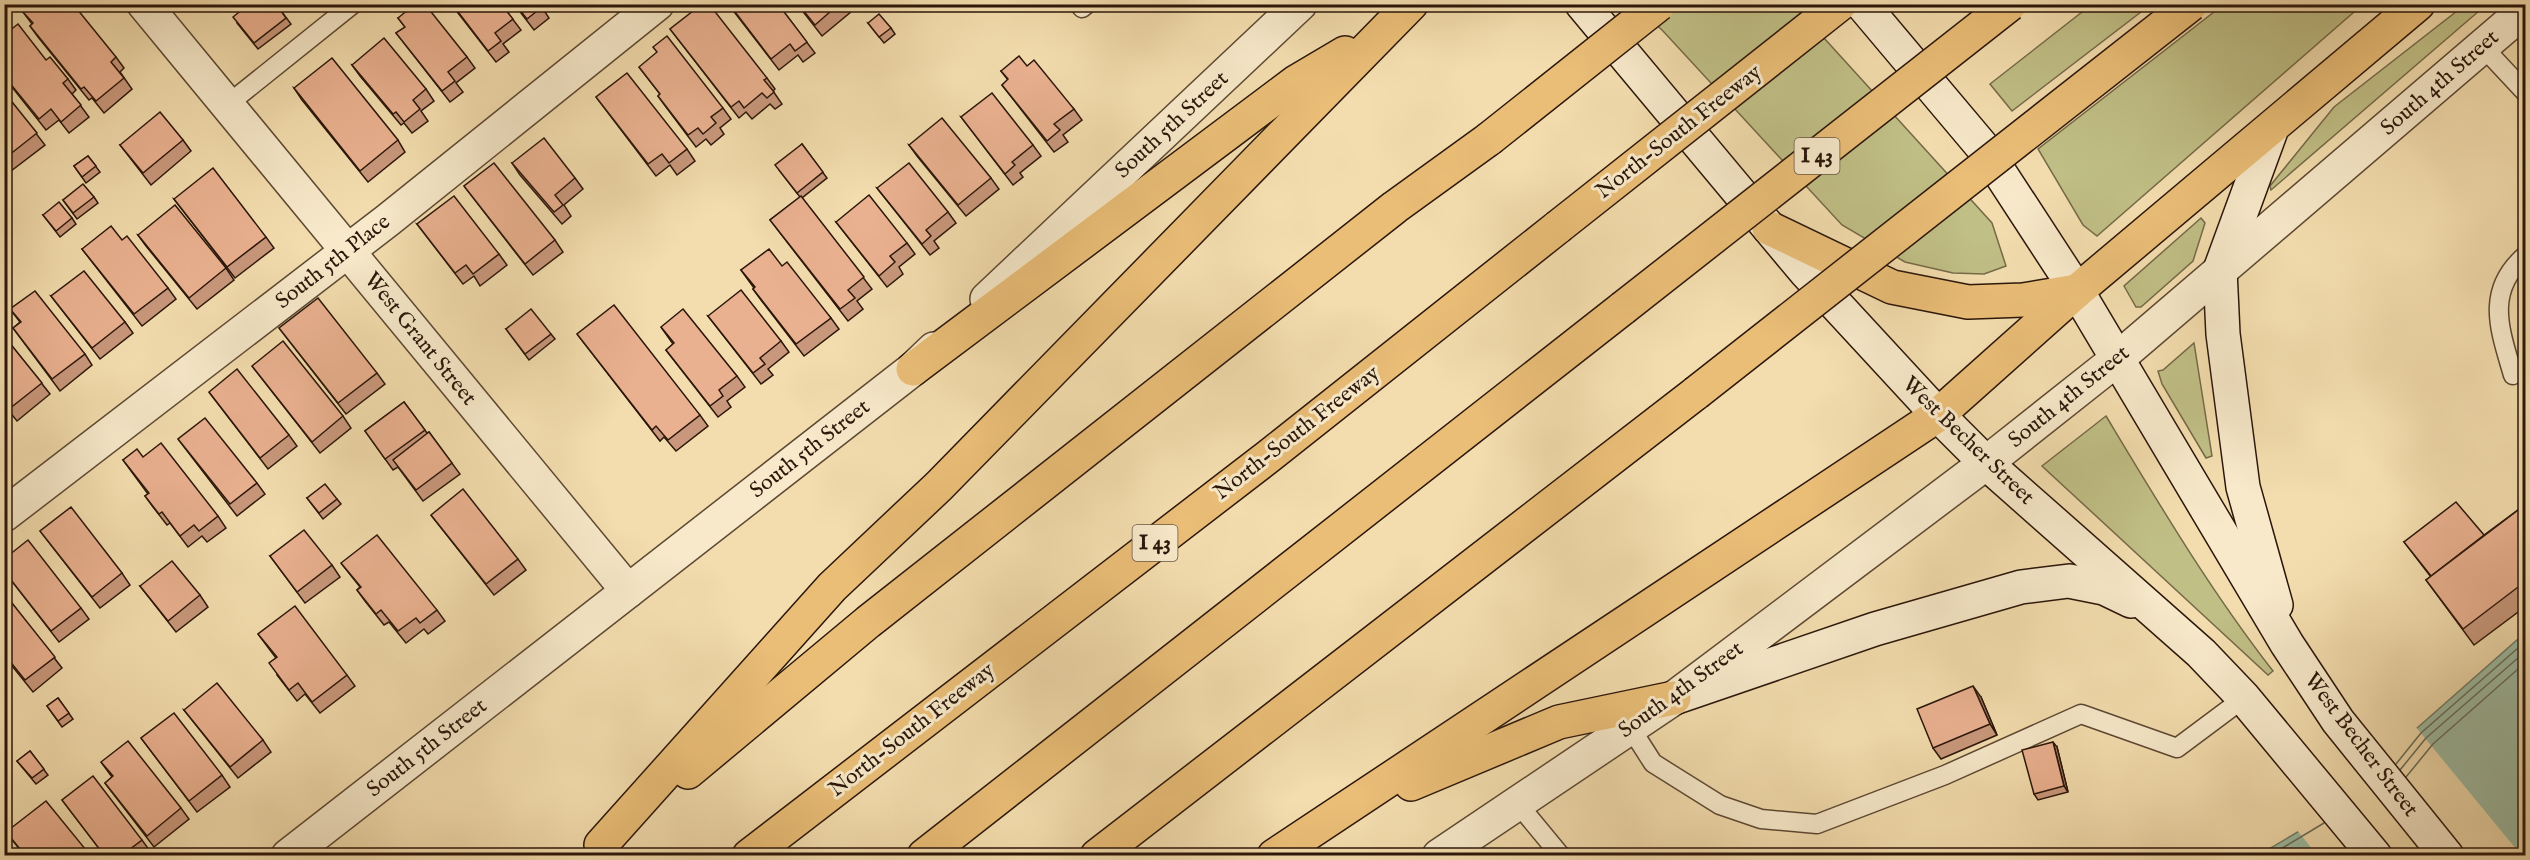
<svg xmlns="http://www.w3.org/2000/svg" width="2530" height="860" font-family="'IM FELL English',serif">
  <rect width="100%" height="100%" fill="#f3ddae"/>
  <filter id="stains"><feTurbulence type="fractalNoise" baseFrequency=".00333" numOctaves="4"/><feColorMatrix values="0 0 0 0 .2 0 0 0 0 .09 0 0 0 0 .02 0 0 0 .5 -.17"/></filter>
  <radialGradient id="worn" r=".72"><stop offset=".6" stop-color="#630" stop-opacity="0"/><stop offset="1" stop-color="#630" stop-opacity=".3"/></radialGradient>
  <!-- green -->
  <g fill="#c0bf86" stroke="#766a48" stroke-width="1.5">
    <polygon points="2466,4 2486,5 2271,190 2270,186 2334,107"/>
    <polygon points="1635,5 1794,5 1992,223 2006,266 1984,274 1953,273 1905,262 1842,225 1663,31"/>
    <polygon points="2091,5 2150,5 2012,111 1990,84"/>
    <polygon points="2223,5 2362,5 2097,236 2083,225 2038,149"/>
    <polygon points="2201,218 2205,223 2193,261 2141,307 2136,307 2124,286"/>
    <polygon points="2194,343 2212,456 2206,458 2162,384 2158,371 2163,370"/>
    <path d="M2106,416C2159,504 2210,590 2273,671L2268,675L2042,466Z"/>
  </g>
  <!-- water -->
  <polygon fill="#9dbda5" stroke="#6f7a67" stroke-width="1.5" points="2525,633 2525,855 2257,856 2364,793 2416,729"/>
  <!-- pier -->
  <polygon fill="#f3ddae" points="2415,726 2521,855 2318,856 2296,829 2362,790"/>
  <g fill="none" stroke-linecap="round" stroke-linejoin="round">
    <!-- shore -->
    <g stroke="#646a58" stroke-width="1.5">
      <polyline points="2396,764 2421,733 2526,641"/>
      <polyline points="2400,770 2426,738 2526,651"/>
      <polyline points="2406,777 2433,744 2526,662"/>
      <polyline points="2269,856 2324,823"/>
    </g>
    <!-- service casing -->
    <g stroke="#5d4833" stroke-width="21">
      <g id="service">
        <polyline points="1079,4 1082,8 1087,4"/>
        <polyline points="2483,47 2526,93"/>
        <polyline points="227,105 353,4"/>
        <path d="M2513,375C2500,330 2484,291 2526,255"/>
        <polyline points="1630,727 1653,763 1720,805 1761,819 1817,824 1945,775 2081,714 2177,748 2244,698"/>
        <polyline points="1518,804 1561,856"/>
      </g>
    </g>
    <!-- minor casing -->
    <g stroke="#5d4833" stroke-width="36">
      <g id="minor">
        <polyline points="144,4 628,591"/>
        <polyline points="4,515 388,220 657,4"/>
      </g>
    </g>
    <!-- tertiary casing -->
    <g stroke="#5d4833" stroke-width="36">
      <g id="tertiary">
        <polyline points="987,299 1300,4"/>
        <polyline points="288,856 913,369 934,349"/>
        <polyline points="1439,856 1674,698 1986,463 2116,360 2526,9"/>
      </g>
    </g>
    <!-- secondary casing -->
    <g stroke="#2b160a" stroke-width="36">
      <g id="secondary">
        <polyline points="1582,4 1805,271 1938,415 1986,463 2201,653 2244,698 2375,856"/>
        <polyline points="1862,4 1985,150 2077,291 2287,644 2338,721 2447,856"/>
        <polyline points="2272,128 2220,270 2223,334 2243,487 2276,605"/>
        <polyline points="1674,698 1875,629 2021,587 2069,581 2104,588 2131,601"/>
      </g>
    </g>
    <!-- motorway casing -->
    <g stroke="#2b160a" stroke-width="36">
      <g id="motorway">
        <polyline points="1769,228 1892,287 1968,302 2023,300 2077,291"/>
        <polyline points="913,369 1296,82 1345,53"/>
        <polyline points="688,772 868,622 1395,207 1489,139"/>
        <polyline points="1411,784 1559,722 1674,698"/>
        <polyline points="601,845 832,587 939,486 1411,4"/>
        <polyline points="749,856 1269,456 1558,227"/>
        <polyline points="924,856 1623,308"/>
        <polyline points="1097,856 1696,393"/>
        <polyline points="1274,856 1938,415 2077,291 2418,4"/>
      </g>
    </g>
    <!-- service -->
    <use href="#service" stroke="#f7e9ca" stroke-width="18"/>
    <!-- minor -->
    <use href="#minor" stroke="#f7e9ca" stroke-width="33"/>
    <!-- tertiary -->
    <use href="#tertiary" stroke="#f7e9ca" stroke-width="33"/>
    <!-- secondary -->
    <use href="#secondary" stroke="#f7e9ca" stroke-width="33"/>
    <!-- motorway -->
    <use href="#motorway" stroke="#eabe77" stroke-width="33"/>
    <!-- motorway-bridge casing -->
    <g stroke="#2b160a" stroke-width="36" stroke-linecap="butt">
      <g id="motorway-bridge">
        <polyline points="1489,139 1659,4"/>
        <polyline points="1558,227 1840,4"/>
        <polyline points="1623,308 2010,4"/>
        <polyline points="1696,393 2191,4"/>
      </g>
    </g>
    <!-- motorway-bridge -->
    <use href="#motorway-bridge" stroke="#eabe77" stroke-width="33"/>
  </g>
  <!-- wall -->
  <g fill="#c9987c" stroke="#2b160a" stroke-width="1.5">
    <polygon points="276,4 291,24 258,49 237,23"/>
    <polygon points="451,4 501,4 521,30 503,44 509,52 496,62"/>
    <polygon points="514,4 554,4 545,12 549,18 534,30"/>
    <polygon points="728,4 778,4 815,53 803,62 798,55 779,70"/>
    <polygon points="797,4 848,4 852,11 822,36"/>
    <polygon points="425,10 467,57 475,68 456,83 463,92 450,102 396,33 405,27 398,18"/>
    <polygon points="23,12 116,57 124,68 120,72 132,89 104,113 92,98 89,100 38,37 30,26 32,24"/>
    <polygon points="868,23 891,28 895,34 884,43"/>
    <polygon points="670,29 767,78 775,89 773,91 782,104 775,109 770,104 752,119 746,112 739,118"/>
    <polygon points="4,35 68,79 76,90 72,94 89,117 69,133 59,120 46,130 4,77"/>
    <polygon points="352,65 426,89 434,101 421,111 428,121 412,133 404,123 401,125 360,76"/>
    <polygon points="1027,66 1074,109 1082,120 1063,135 1068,142 1054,152 1002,85 1008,80 1001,71"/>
    <polygon points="639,67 723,108 731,119 720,128 724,134 711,145 706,139 696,147 666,107 658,96 660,94"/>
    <polygon points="294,88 398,140 405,152 368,182 302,100"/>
    <polygon points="4,92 45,145 11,171 4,162"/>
    <polygon points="596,97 687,149 695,161 677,175 670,165 656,176"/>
    <polygon points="961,117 1033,145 1041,156 1020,173 1023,177 1013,185"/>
    <polygon points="183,140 191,151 151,185 120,145"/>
    <polygon points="802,144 827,178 802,198 872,289 857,301 863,309 848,321 770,220 800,197 779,170"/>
    <polygon points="909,145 991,178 999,189 966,216 917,156"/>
    <polygon points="88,156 100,172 86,183 74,166"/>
    <polygon points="512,163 575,178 583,189 564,205 571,216 562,224 520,175"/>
    <polygon points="464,186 555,240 563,252 533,275"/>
    <polygon points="877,188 948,212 956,223 934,241 939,248 930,255"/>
    <polygon points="94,197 98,203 77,219 63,200"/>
    <polygon points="174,199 266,237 274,248 235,278"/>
    <polygon points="43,215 72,218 76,224 60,237"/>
    <polygon points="836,222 907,243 915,254 899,267 903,274 887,287"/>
    <polygon points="417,224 499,254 507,265 480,286 474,276 463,284"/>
    <polygon points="138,235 226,268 234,280 197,309 146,246"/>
    <polygon points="122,240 168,288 176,299 142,326 82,249"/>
    <polygon points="782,266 831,318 839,329 804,356 761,300 753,289 754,288 741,270"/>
    <polygon points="51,296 125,322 133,333 100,359"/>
    <polygon points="10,309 85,354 92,365 60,391 13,328 20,322"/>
    <polygon points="708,316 781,341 789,352 768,369 773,375 761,384"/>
    <polygon points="661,327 737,376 745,387 727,401 731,407 718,417 666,350 673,344"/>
    <polygon points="279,328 377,373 385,384 346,414"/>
    <polygon points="506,329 551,334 555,339 529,360"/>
    <polygon points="577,334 700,415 708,426 676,451 664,437 660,441"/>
    <polygon points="4,336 50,394 17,421 4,405"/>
    <polygon points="252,366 343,416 351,428 320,453"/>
    <polygon points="209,392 289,435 297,446 268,469"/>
    <polygon points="404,402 427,433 429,432 460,474 423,501 398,467 393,470 365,431"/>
    <polygon points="178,439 257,483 265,494 237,516"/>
    <polygon points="143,457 218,516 226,528 207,542 202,536 188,547 170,523 167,525 153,507 145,496 148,494 123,460"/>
    <polygon points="307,498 337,499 341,504 323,519"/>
    <polygon points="2526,504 2526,606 2474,645 2426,580 2431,577 2404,542 2484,535"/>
    <polygon points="431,515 518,559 526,570 494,595"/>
    <polygon points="40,531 122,573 130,585 100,608"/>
    <polygon points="270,556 332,565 340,577 305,603"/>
    <polygon points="4,559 81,608 89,619 59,642 4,571"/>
    <polygon points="341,563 437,610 445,621 428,634 424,629 406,643 389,622 384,625 365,601 357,590 360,587"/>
    <polygon points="140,586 200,595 208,607 176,632"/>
    <polygon points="4,593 62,668 33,692 4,656"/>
    <polygon points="258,634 347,675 355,686 320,713 305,694 297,701 277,675 276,658"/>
    <polygon points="1981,697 1997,735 1941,759 1933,748"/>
    <polygon points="58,698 73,719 62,727 47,706"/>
    <polygon points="184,710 263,740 271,752 238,778"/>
    <polygon points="141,738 222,775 230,787 197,812"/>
    <polygon points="2057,747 2068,792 2038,800 2034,794"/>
    <polygon points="30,751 48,775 36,784 17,761"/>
    <polygon points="101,762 181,808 189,819 154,847 105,783 112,777"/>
    <polygon points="62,800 142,840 150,851 144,855 104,855"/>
    <polygon points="6,832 86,850 89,855 24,855"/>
  </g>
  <!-- shaded-wall -->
  <g fill="#a47c65" stroke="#2b160a" stroke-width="1.5">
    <polygon points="1973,686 1981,697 1997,735 1990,724"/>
    <polygon points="2053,742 2057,747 2068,792 2064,786"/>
  </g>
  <!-- building -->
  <g fill="#eab190" stroke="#2b160a" stroke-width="1.5">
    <polygon points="32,4 73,4 116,57 111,62 124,78 96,101 84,87 81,89 30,26 33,23 23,12"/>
    <polygon points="249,4 276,4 286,18 254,43 233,17"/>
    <polygon points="415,4 421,4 425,10 428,8 467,57 448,72 455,81 442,91 396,33 405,27 398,18"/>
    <polygon points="452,4 501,4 513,19 495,33 501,41 488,51"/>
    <polygon points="515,4 539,4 542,7 527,19"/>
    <polygon points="702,4 709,4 767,78 764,80 774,92 767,98 762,93 744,108 739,101 731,107 670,29"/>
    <polygon points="729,4 778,4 807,42 795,51 790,44 771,59"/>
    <polygon points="798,4 839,4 815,25"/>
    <polygon points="879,14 891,28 879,37 868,23"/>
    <polygon points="18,24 46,60 50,57 68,79 63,83 81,105 61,122 51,109 39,119 4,76 4,35"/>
    <polygon points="667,36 723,108 711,117 716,123 703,134 698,128 688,135 658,96 660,94 639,67 657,52 653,47"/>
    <polygon points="384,38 426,89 413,100 420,109 404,122 396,112 393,114 352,65"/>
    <polygon points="1019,56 1027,66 1034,60 1074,109 1054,124 1060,130 1047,141 1002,85 1008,79 1001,71"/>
    <polygon points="332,58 398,140 360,171 294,88"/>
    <polygon points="627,73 687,149 669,163 662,154 648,164 596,97"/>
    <polygon points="4,92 37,133 4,159"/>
    <polygon points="992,93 1033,145 1012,162 1015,165 1005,174 961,117"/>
    <polygon points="160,112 183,140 143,173 120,145"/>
    <polygon points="942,118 991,178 958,205 909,145"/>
    <polygon points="544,138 575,178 555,195 563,205 554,212 512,163"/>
    <polygon points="802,144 823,172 797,193 775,165"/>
    <polygon points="88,156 96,166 82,177 74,166"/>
    <polygon points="494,163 555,240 525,264 464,186"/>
    <polygon points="909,163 948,212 926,230 931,236 922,244 877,188"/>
    <polygon points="213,168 266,237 227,267 174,199"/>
    <polygon points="83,184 94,197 73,213 63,200"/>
    <polygon points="869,195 907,243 890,256 895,262 879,276 836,222"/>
    <polygon points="454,196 499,254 473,274 466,265 455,273 417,224"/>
    <polygon points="801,196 864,277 848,290 855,298 840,309 770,220"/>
    <polygon points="59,202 72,218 56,231 43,215"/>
    <polygon points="175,205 226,268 189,298 138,235"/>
    <polygon points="111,226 122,240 127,236 168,288 134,314 82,249"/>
    <polygon points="769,249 782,266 787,262 831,318 796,344 753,289 755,287 741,270"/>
    <polygon points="84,271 125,322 92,348 51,296"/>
    <polygon points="741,290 781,341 760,358 765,364 753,373 708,316"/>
    <polygon points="35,291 85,354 52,379 13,328 21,322 10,309"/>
    <polygon points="318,298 377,373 338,403 279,328"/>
    <polygon points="614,305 700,415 668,440 656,426 652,430 577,334"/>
    <polygon points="531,309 551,334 525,354 506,329"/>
    <polygon points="683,309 737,376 719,390 723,396 710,406 666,350 674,343 661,327"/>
    <polygon points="4,336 42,383 9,409 4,404"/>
    <polygon points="283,341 343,416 312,442 252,366"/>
    <polygon points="237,369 289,435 260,458 209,392"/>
    <polygon points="404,402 425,430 385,459 365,431"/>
    <polygon points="205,418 257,483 230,504 178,439"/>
    <polygon points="429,432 452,463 416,490 393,460"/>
    <polygon points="161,443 218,516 199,531 194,525 180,536 162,512 159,514 145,496 149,493 123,460 137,449 143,457"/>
    <polygon points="325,484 337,499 319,513 307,498"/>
    <polygon points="463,489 518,559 486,584 431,515"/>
    <polygon points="2456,502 2484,535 2431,576 2404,542"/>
    <polygon points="2526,504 2526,581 2463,629 2426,580"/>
    <polygon points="71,507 122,573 92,597 40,531"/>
    <polygon points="304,530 332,565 297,592 270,556"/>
    <polygon points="377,535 437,610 420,623 416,618 398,631 381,610 376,614 357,590 361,587 341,563"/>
    <polygon points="28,540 81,608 51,631 4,571 4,559"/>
    <polygon points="172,561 200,595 168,621 140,586"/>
    <polygon points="4,593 55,657 25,680 4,654"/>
    <polygon points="295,606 347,675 312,702 298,683 289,690 269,663 277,657 258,634"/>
    <polygon points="217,683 263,740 230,767 184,710"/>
    <polygon points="1973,686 1990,724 1933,748 1917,709"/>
    <polygon points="58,698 69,713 58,721 47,706"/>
    <polygon points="174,713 222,775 189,801 141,738"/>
    <polygon points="128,741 181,808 147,836 105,783 113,776 101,762"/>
    <polygon points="2053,742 2064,786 2034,794 2022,750"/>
    <polygon points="30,751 44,769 32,778 17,761"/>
    <polygon points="93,776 142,840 122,855 104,855 62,800"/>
    <polygon points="46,801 86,850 83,852 86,855 25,855 6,832"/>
  </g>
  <g text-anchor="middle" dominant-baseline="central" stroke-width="6" stroke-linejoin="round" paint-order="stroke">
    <!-- shield labels -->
    <g fill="#f7e9ca" stroke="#685544" stroke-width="1.5">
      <rect x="1794.5" y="138" width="45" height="36" rx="4.5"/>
      <rect x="1132.5" y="525" width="45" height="36" rx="4.5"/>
    </g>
    <g font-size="21" font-weight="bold" fill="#2b160a">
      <text x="1817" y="156">I 43</text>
      <text x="1155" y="543">I 43</text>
    </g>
    <!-- street labels -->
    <g font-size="22" fill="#2b160a" stroke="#f7e9ca">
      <text transform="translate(2440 83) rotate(-41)">South 4th Street</text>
      <text transform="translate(1172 125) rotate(-43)">South 5th Street</text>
      <text transform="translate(1679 132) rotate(-38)">North-South Freeway</text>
      <text transform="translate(333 262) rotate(-38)">South 5th Place</text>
      <text transform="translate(420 339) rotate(51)">West Grant Street</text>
      <text transform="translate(2069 397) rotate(-39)">South 4th Street</text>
      <text transform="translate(1297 433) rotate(-38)">North-South Freeway</text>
      <text transform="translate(1968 441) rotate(44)">West Becher Street</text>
      <text transform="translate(810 449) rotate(-38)">South 5th Street</text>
      <text transform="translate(1681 690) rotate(-36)">South 4th Street</text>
      <text transform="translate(912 730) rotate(-38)">North-South Freeway</text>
      <text transform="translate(2361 745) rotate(53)">West Becher Street</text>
      <text transform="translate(427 748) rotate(-38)">South 5th Street</text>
    </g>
  </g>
  <!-- margin -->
  <rect width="2530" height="860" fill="none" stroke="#f3ddae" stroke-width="24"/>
  <rect x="6" y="6" width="2518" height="848" fill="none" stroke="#2b160a" stroke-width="3"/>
  <rect x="12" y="12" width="2506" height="836" fill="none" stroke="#2b160a" stroke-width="1.5"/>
  <rect width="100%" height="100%" filter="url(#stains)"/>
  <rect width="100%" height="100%" fill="url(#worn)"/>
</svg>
